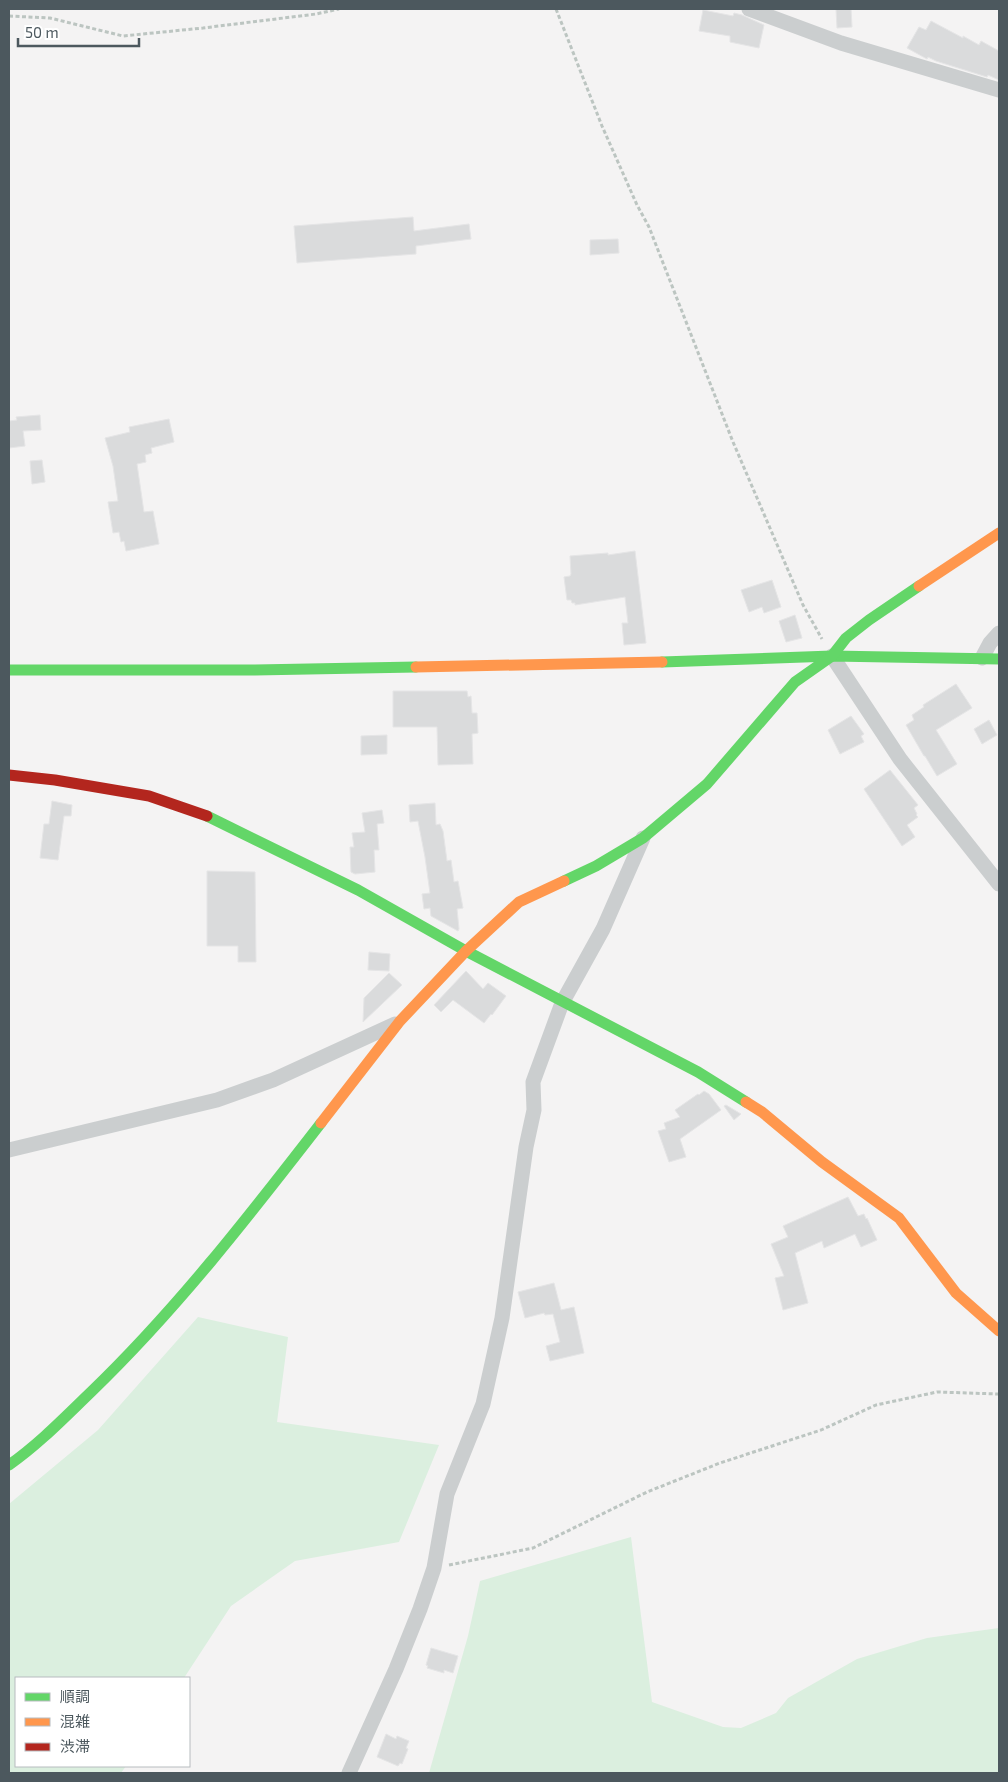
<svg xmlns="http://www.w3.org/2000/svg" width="1008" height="1782" font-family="'Exo 2','Noto Sans JP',sans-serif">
  <rect width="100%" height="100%" fill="#f4f3f3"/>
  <!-- green -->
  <g fill="#dbefdf">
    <polygon points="198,1317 288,1337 277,1422 439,1445 399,1542 295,1561 231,1606 184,1678 16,1678 16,1766 126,1766 121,1773 9,1773 9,1504 98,1430"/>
    <polygon points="631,1537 652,1702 723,1727 741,1728 776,1713 788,1698 857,1659 927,1638 999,1628 999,1773 429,1773 468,1636 480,1581"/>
  </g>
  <!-- building -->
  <g fill="#dadbdc" stroke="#e5e5e6">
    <polygon points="836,9 851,9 852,27 837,28"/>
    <polygon points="703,10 733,16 734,13 742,15 764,25 759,48 730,42 730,36 699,31"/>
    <polygon points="931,21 963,38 963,36 979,45 981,41 999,51 999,80 988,75 987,77 936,61 928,57 927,59 907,48 919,27 926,30"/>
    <polygon points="413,217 414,231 469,224 471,239 416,246 416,254 297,263 294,226"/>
    <polygon points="618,239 619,253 590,255 590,240"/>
    <polygon points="40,415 41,430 23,431 25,446 9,448 9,421 17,420 16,417"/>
    <polygon points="169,419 174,442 151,448 152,453 145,455 146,462 137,464 144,512 153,511 159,544 126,551 124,541 121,542 119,532 113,533 108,502 118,501 113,466 105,438 130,432 129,427"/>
    <polygon points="42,460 45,482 32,484 30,461"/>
    <polygon points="635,551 646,643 624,645 622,623 628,623 625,597 575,605 575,603 572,603 571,600 567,600 564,577 570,576 571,574 570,556 608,553 608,555"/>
    <polygon points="772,580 781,607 764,613 762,607 749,612 741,590"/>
    <polygon points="795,615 802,638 786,642 779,621"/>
    <polygon points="956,684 972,708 936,730 957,764 937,776 925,756 924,756 906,725 914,720 912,715 924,707 923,705"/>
    <polygon points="393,691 467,691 468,697 471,696 472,713 477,713 478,733 472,734 473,764 438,765 437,727 393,727"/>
    <polygon points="851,716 864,734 861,736 864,742 840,754 828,730"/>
    <polygon points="989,720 997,735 982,744 974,729"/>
    <polygon points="387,735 387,754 361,755 361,736"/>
    <polygon points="890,770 918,805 914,808 917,814 916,815 918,817 907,825 915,837 902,846 864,789"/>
    <polygon points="52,801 72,805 71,816 64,816 58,860 40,858 44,824 49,824"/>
    <polygon points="435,803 436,825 440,824 443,831 447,861 451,860 454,882 458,881 463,908 457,909 459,929 458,931 431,916 430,908 424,909 422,894 430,893 425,857 418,821 410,822 409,805"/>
    <polygon points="382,810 384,823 377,824 379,850 374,850 375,872 355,874 351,872 350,847 354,847 352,833 365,832 362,813"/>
    <polygon points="207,871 255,872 256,962 238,962 238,946 207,946"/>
    <polygon points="369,952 390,954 389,971 368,970"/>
    <polygon points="466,971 483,989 488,983 506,996 492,1015 491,1014 484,1023 453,1000 441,1012 434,1005"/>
    <polygon points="389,973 402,985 363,1022 364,998"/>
    <polygon points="704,1091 709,1094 721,1110 680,1139 686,1157 669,1162 658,1131 666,1129 664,1123 680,1117 675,1110 698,1094 699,1095"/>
    <polygon points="726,1105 741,1114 734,1120 724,1106"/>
    <polygon points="848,1197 858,1216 864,1214 866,1219 867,1218 877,1240 861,1247 855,1234 824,1248 822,1241 795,1253 808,1303 783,1310 775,1278 784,1276 771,1244 788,1237 783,1226"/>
    <polygon points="554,1283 561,1310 574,1307 584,1353 550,1361 546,1346 560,1342 553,1314 545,1315 544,1313 525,1318 518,1292"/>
    <polygon points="431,1648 458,1656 453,1673 444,1670 444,1673 427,1668 428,1666 426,1665"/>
    <polygon points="386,1734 396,1739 397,1736 409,1741 406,1748 408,1749 402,1764 400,1763 398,1766 377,1757"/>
  </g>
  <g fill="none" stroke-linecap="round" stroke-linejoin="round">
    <!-- path -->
    <g stroke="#bcc5c1" stroke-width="3" stroke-dasharray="4 2.5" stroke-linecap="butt">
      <polyline points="556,9 602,126 637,205 649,227 733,442 803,605 822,639"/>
      <polyline points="9,16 50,18 123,36 203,28 316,14 339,9"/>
      <polyline points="449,1565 533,1548 647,1492 720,1463 821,1430 876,1405 937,1392 999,1394"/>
    </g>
    <!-- street -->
    <g stroke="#cbcecf" stroke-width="15">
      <polyline points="749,9 841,43 999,90"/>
      <polyline points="832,656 900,759 999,884"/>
      <polyline points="982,658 990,643 999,633"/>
      <polyline points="9,1150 217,1100 273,1080 395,1024"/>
      <polyline points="349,1773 396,1669 420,1609 434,1568 447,1494 483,1404 502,1318 526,1147 534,1110 533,1082 562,1003 603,929 643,838"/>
    </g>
    <!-- fast -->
    <g stroke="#63d668" stroke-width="11">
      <polyline points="662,662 832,656 999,659"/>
      <polyline points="9,670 255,670 416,667"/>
      <polyline points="207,816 358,890 466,951 698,1072 746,1102"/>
      <polyline points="564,881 596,866 643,838 707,784 795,682 832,656 846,638 869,620 919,586"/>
      <path d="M9,1465C39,1444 65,1417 91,1392C176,1310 249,1216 321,1123"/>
    </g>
    <!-- slow -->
    <g stroke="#ff974d" stroke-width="11">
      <polyline points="919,586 999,533"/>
      <polyline points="416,667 662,662"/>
      <polyline points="746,1102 762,1112 822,1162 899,1218 956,1293 999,1331"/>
      <polyline points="321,1123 400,1021 466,951 519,902 564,881"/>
    </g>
    <!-- jam -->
    <polyline stroke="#b3261e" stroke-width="11" points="9,775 55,780 149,796 207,816"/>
  </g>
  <!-- border -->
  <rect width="1008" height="1782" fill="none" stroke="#4c585e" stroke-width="20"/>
  <!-- legend -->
  <rect x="15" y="1677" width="175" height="90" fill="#ffffff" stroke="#b7bcbf"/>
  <rect x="25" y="1693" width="25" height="8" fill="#63d668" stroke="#b7bcbf"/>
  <text x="60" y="1702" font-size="15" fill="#4c585e">順調</text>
  <rect x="25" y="1718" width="25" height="8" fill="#ff974d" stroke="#b7bcbf"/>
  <text x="60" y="1727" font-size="15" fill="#4c585e">混雑</text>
  <rect x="25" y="1743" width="25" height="8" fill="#b3261e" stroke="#b7bcbf"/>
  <text x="60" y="1752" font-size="15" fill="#4c585e">渋滞</text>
  <!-- scale -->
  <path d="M18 38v8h121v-8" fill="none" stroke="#4c585e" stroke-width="2.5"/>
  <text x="25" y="38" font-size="15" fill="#4c585e" stroke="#ffffff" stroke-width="4" paint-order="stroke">50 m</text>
</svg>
